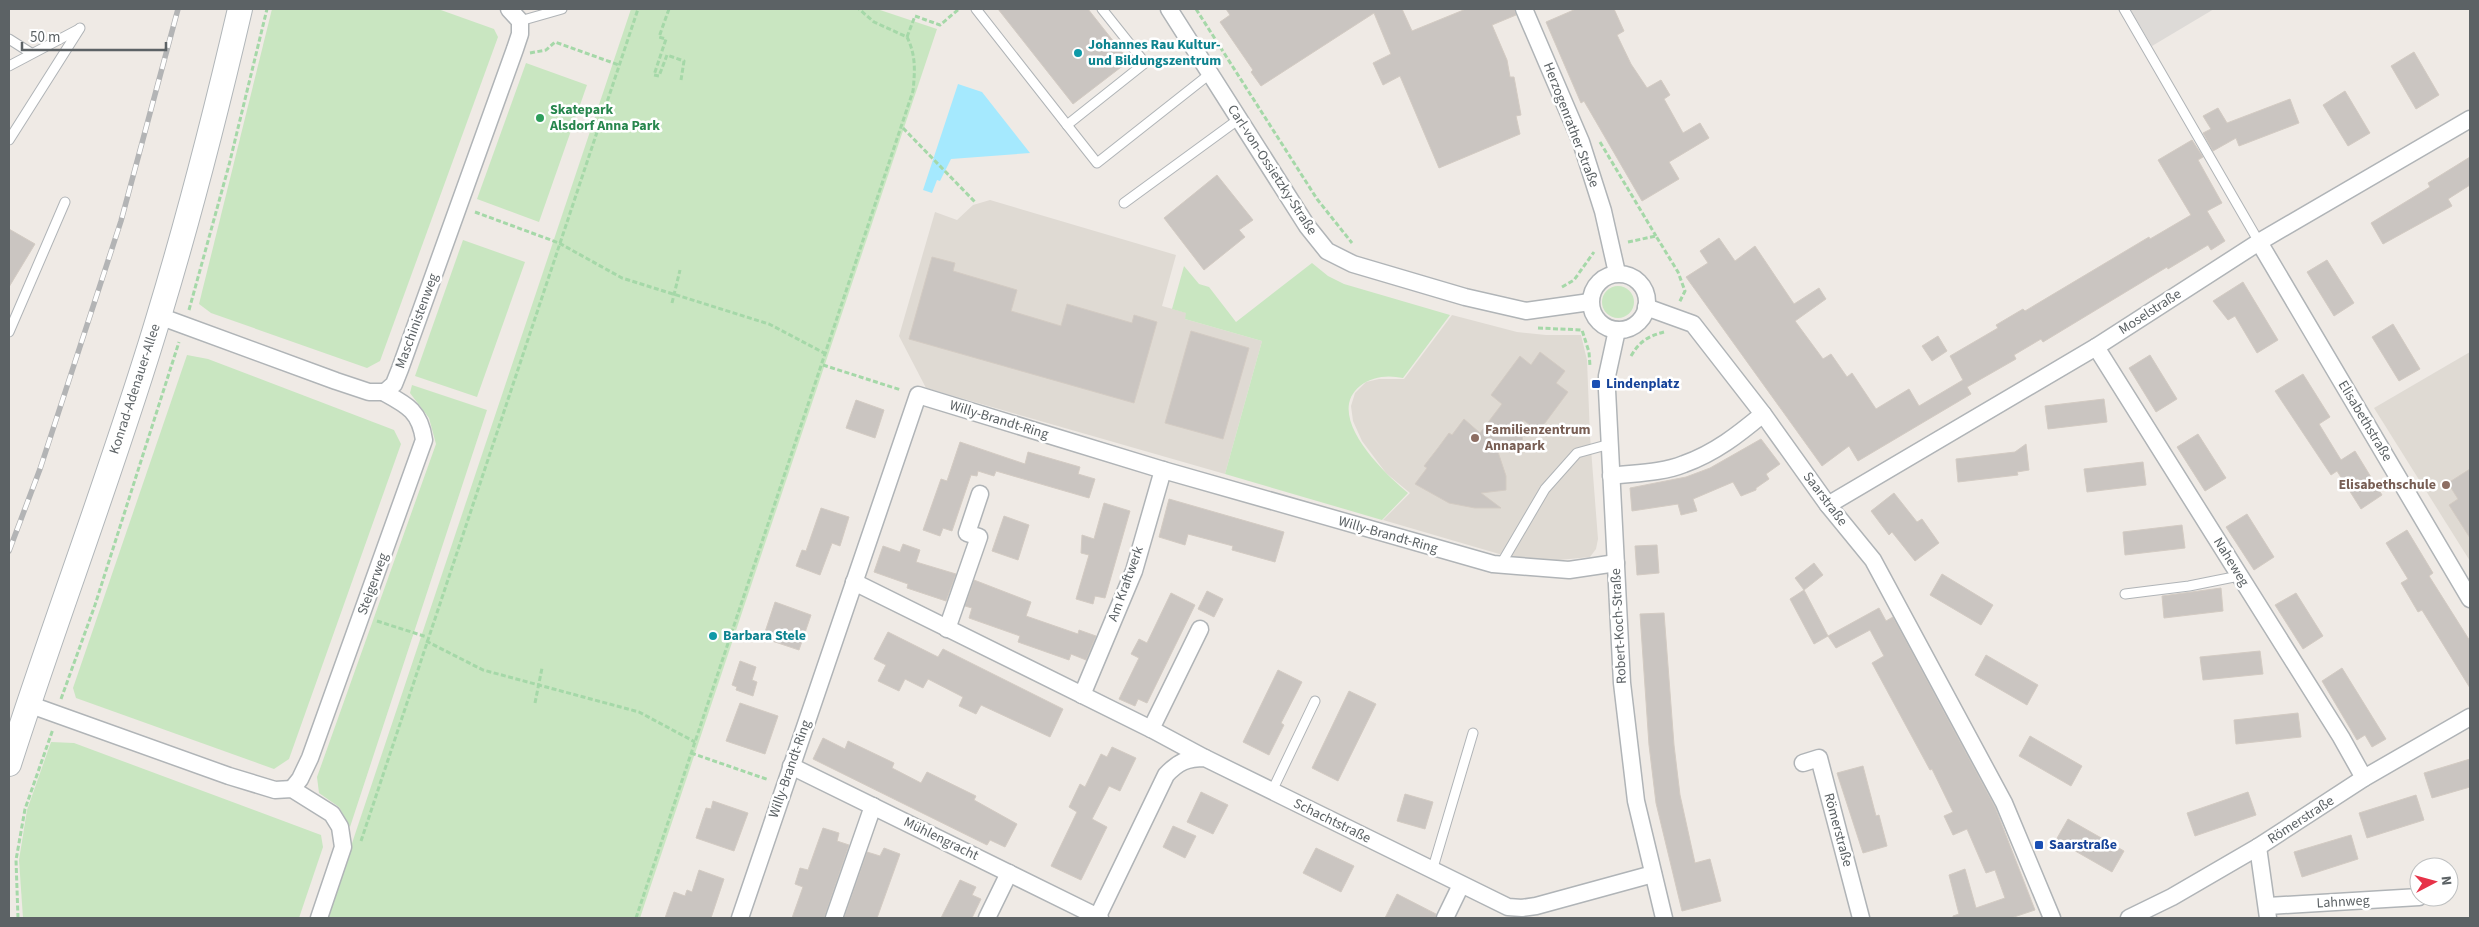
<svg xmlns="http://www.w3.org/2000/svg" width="2479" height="927" font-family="'Source Sans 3',sans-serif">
  <rect width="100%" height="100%" fill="#efeae5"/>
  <!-- industrial -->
  <polygon fill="#dddad7" points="2130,9 2214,9 2152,46"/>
  <!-- education -->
  <g fill="#dfdad3">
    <polygon points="990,200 1176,255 1162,306 1187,313 1185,319 1262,341 1225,474 926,388 899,336 935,212 957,220 973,205"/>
    <polygon points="1452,315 1517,332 1546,335 1581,335 1587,360 1590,436 1598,539 1596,549 1590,557 1549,561 1513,558 1383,520 1410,493 1386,473 1362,441 1353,421 1351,406 1355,393 1366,382 1379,379 1404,379"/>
    <polygon points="2470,352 2470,561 2374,408"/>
  </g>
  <!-- green -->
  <g fill="#c9e6c1">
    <polygon points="272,9 438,9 494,29 498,37 380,361 367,368 211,313 199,304"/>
    <polygon points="631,9 877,9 937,29 640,918 327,918"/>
    <polygon points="526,63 587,85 539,222 477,199"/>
    <polygon points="463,240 525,262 477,397 415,376"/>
    <path d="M1312,263L1328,276L1344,284L1450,315L1403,378C1388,375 1373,376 1360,386C1323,416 1386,475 1408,493L1382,520L1225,474L1262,341L1185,319L1186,313L1172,309L1184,266L1199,284L1209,287L1236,322Z"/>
    <circle cx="1618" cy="302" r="16"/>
    <polygon points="187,355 208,359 394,430 401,444 289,759 274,769 76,698 73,688"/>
    <polygon points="412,385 487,410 350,827 339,807 319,793 317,777 436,444 429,418 410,393"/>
    <polygon points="51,742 74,743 321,835 323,847 299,918 23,918 19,860 27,810"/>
  </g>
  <!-- water -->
  <polygon fill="#a5e9fe" points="958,84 982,92 1030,153 951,159 940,181 937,180 932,193 923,190"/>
  <!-- building -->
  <g fill="#cac5c1" stroke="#d3cbc3">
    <polygon points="998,9 1088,9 1129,61 1073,104"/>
    <polygon points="1226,9 1402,9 1412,31 1466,9 1514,9 1516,15 1492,25 1507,60 1510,77 1514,77 1521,115 1516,116 1520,134 1439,168 1400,76 1383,85 1373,63 1391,54 1374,13 1261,86 1251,72 1253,70 1220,22 1230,15"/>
    <polygon points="1576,9 1614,9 1624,31 1617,35 1631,64 1647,88 1661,80 1670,95 1664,99 1683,133 1700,123 1709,138 1669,162 1679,179 1642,201 1584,101 1581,103 1546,22"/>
    <polygon points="2414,52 2439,95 2416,109 2391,66"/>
    <polygon points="2345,91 2370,133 2348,146 2323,105"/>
    <polygon points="2290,99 2299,123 2239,146 2236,138 2213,151 2203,133 2211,129 2203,116 2218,108 2227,123"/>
    <polygon points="2192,140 2203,157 2198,160 2222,203 2207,211 2225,241 2211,250 2208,245 2168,269 2167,267 2043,342 2041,339 2014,355 2016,359 1967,387 1971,394 1858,461 1849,446 1822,466 1686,277 1708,263 1700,251 1719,238 1735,261 1755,246 1794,304 1819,288 1826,299 1795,321 1823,359 1831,354 1847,377 1852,373 1876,409 1909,389 1919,406 1963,380 1950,356 1998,328 1996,325 2023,309 2025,311 2149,237 2150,239 2191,215 2158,160"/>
    <polygon points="2470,157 2470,185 2448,199 2452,206 2383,244 2371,223 2430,187 2428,183"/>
    <polygon points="1217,175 1253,220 1239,230 1245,237 1204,270 1164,218"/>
    <polygon points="9,229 35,244 9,287"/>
    <polygon points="932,257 955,263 953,271 1017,290 1011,311 1061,326 1067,304 1132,323 1134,315 1157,322 1134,403 909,339"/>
    <polygon points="2327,260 2354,303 2334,316 2307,272"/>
    <polygon points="2243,282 2278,340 2257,353 2235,316 2228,320 2213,301"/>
    <polygon points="2393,324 2420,369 2399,381 2372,337"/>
    <polygon points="1191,331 1249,348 1223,439 1165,423"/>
    <polygon points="1938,336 1947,351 1932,361 1922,346"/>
    <polygon points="1540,352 1565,371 1556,383 1568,392 1539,431 1523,420 1522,453 1498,452 1506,476 1506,490 1481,493 1501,508 1475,508 1449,503 1415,484 1427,468 1424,466 1438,448 1449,433 1452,435 1464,419 1480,433 1502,404 1491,395 1520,356 1531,365"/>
    <polygon points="2150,355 2177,399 2156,412 2129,368"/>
    <polygon points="2303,374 2330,417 2319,424 2341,460 2355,451 2382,495 2361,509 2337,471 2331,475 2275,391"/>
    <polygon points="2104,399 2107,422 2048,429 2045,406"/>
    <polygon points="856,400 884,410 875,438 846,428"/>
    <polygon points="2198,434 2226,478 2205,491 2177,447"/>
    <polygon points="1761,439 1780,464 1766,474 1769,479 1756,488 1756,490 1741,496 1733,482 1693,499 1697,511 1681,515 1678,504 1632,511 1630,488 1686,477 1710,468"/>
    <polygon points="960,442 1025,464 1028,452 1080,467 1078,474 1095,479 1089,498 996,471 994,476 978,471 977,476 971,475 952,531 943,528 940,536 923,530 941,479 947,481"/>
    <polygon points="2026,444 2029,470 2017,472 2018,475 1958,482 1956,459 2015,452"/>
    <polygon points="2143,462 2146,485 2087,492 2084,469"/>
    <polygon points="2470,469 2470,538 2449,505 2458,499 2448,483"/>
    <polygon points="1894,493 1917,522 1922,519 1939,543 1915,561 1892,532 1889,535 1871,511"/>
    <polygon points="1169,499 1284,532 1275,562 1232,550 1233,546 1188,534 1185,545 1159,537"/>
    <polygon points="1104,503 1130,511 1105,598 1095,596 1093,604 1076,599 1089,555 1081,553 1082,535 1094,539"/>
    <polygon points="821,508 849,517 840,546 832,543 820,575 796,566 802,550 806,551"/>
    <polygon points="2247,514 2274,557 2254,570 2226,527"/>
    <polygon points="1004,516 1029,525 1018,560 992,551"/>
    <polygon points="2182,525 2185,548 2125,555 2123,532"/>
    <polygon points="2407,530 2433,573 2429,576 2470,641 2470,688 2422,610 2418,612 2401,583 2408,579 2386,543"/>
    <polygon points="903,544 920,550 916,562 956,574 946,601 907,588 908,584 874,572 883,546 900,552"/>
    <polygon points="1657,545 1659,573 1637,575 1635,546"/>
    <polygon points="1814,563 1823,575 1804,590 1795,578"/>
    <polygon points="1942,574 1993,605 1981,625 1930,595"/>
    <polygon points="974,580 1031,602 1026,616 1078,634 1079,630 1096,636 1086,660 1071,654 1069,660 1018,642 1020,636 969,618 972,608 965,606"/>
    <polygon points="2221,588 2223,611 2164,618 2162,596"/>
    <polygon points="1804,590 1828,636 1814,644 1790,599"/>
    <polygon points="1207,591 1223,599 1214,617 1198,609"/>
    <polygon points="1171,593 1195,605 1147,703 1138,699 1135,706 1119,699 1139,658 1131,654 1139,639 1147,643"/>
    <polygon points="2296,593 2323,636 2303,649 2275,605"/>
    <polygon points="775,602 811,615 799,650 763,638"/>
    <polygon points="1879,608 1886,621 1893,617 1995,807 2035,910 2011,918 1953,918 1953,916 1959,914 1949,875 1965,869 1976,908 2005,898 1995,870 1986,873 1967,829 1953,835 1944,816 1953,812 1932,769 1930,770 1872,663 1884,656 1870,630 1836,648 1828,636"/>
    <polygon points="1664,613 1674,745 1680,795 1695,863 1710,859 1721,901 1682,911 1656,803 1649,745 1640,614"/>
    <polygon points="888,632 938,657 943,649 1063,709 1050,737 981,705 976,714 959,706 963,697 928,679 923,688 905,679 899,691 878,681 886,665 874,659"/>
    <polygon points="2260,651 2263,674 2203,680 2200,657"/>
    <polygon points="1986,655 2038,685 2027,705 1975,675"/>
    <polygon points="740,661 756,667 752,680 757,682 753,696 736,690 737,687 732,685"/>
    <polygon points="2342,668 2386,739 2372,747 2365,735 2357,740 2322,681"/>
    <polygon points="1278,670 1302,682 1281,723 1284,725 1269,755 1243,742"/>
    <polygon points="1349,691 1376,704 1338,781 1312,768"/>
    <polygon points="740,703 778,716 765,754 726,741"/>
    <polygon points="2298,713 2301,737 2236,744 2234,720"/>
    <polygon points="2030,736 2082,766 2071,786 2019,756"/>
    <polygon points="823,738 845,749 848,741 894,763 892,768 921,783 927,772 976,796 974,800 1017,824 1005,847 990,840 987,845 813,759"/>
    <polygon points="1112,747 1136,758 1120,791 1109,786 1092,819 1107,827 1081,880 1051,866 1077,812 1069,807 1080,784 1085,787 1101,754 1107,757"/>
    <polygon points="2470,759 2470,787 2432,798 2424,773"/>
    <polygon points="1863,766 1876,816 1879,815 1887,846 1863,853 1837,773"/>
    <polygon points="1201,792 1228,805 1213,834 1187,822"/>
    <polygon points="2248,792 2256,815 2195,836 2187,813"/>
    <polygon points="1405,794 1433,802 1425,829 1397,821"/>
    <polygon points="2416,795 2424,820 2367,838 2359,813"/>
    <polygon points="713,801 748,813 734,851 696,838 706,808 711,809"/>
    <polygon points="2068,819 2124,851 2112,872 2056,840"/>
    <polygon points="1173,826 1196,836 1185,858 1163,847"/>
    <polygon points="823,828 839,833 837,841 849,845 824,918 792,918 803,887 795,884 800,868 808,870"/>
    <polygon points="2351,835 2358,859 2302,877 2294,852"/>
    <polygon points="884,848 900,854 877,918 844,918 867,852 880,856"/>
    <polygon points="1316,848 1354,866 1341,892 1303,873"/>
    <polygon points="699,870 724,879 711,918 665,918 674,892 685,896 687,890 692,892"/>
    <polygon points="960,880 976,887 972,895 981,899 972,918 941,918"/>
    <polygon points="1397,894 1436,914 1435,918 1385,918"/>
  </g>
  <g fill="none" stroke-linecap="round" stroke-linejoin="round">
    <!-- lane casing -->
    <g stroke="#b0b4b7" stroke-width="11">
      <g id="lane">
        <polyline points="976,9 1067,125 1145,63 1102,9"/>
        <polyline points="2124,9 2259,242"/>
        <polyline points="520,21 562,9"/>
        <polyline points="9,39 31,53"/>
        <polyline points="9,66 79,29"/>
        <polyline points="1067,125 1097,163 1211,73"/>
        <polyline points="9,140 80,28"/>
        <polyline points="1124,203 1239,119"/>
        <polyline points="9,332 65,202"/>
        <polyline points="1501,564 1545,489 1577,453 1610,444"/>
        <polyline points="2125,594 2189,586 2239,576"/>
        <polyline points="1272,791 1315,701"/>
        <polyline points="1432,871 1473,733"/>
      </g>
    </g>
    <!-- street casing -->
    <g stroke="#b0b4b7" stroke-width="19">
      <g id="street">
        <polyline points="1169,9 1307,226 1327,251 1353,264 1465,297 1526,311 1590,302"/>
        <polyline points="1524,9 1581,142 1603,211 1617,273"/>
        <polyline points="2259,242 2470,599"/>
        <circle cx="1619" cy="302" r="28"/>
        <polyline points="1646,307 1693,324 1763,414 1828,505 1873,560 2004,803 2052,918"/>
        <polyline points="159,316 336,381 369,392 385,392 394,384 400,369 515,49 520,34 520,21 509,9"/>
        <polyline points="1617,330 1607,376 1607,390 1622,683 1636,801 1664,918"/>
        <polyline points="2096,347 2341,737 2364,778"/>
        <path d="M1611,476C1635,473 1662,473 1684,464C1715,453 1739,434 1763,414"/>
        <polyline points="1828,505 2096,347 2259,242 2470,119"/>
        <polyline points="854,582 1151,729 1205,758"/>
        <polyline points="947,629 979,537 967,533 980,494"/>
        <polyline points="1082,695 1134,571 1163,470"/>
        <polyline points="28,704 229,776 275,790 292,789 332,814 340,827 343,847 319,918"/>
        <polyline points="1151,729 1200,629"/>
        <polyline points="1803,763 1819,758 1861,918"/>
        <polyline points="791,766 1100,918"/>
        <path d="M292,789L300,779L310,758L424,440C420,411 407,405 383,392"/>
        <polyline points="2258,847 2268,918"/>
        <polyline points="2268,906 2419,897"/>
        <polyline points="740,918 918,395 1163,470 1493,564 1569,570 1616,563"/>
        <polyline points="834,918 873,806"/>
        <polyline points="987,918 1009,873"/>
        <path d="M1097,918L1166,775C1178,762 1187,758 1205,758L1508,907L1522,908L1536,906L1653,874"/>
        <polyline points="1445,918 1461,885"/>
        <polyline points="2129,918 2172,897 2258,847 2364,778 2470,717"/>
      </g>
    </g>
    <!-- secondary casing -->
    <g stroke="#b1b6b9" stroke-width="26">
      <path id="secondary" d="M9,764C57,614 114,467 159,316C190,214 216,112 240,9"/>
    </g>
    <!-- path -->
    <g stroke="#a5d8a8" stroke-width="3" stroke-dasharray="5 2.5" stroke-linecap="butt">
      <polyline points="669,9 659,37 666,39 654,75 659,76 667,55 684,61 681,80"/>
      <polyline points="1196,9 1317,199 1352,243"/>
      <polyline points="907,37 915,16 940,25 959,9"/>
      <polyline points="530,53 546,50 555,42 619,65"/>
      <polyline points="903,128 975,202"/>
      <polyline points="1600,142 1656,236"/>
      <polyline points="475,212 559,243 622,278 769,324 826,354"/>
      <polyline points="1628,242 1656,236 1678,272 1685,291 1679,303"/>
      <polyline points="1562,287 1574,280 1594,252"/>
      <polyline points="672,303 680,270"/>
      <polyline points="189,310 229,165 267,9"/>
      <polyline points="1538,328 1582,330 1589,352 1590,366"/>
      <path d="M1631,356C1639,342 1648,336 1664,332"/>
      <polyline points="823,365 901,390"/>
      <polyline points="377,621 427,637"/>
      <polyline points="426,641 483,670 639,712 695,742"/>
      <polyline points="61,699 95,605 179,342"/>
      <polyline points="535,703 542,668"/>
      <polyline points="691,753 769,780"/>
      <polyline points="361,841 638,9"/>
      <polyline points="18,918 16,860 25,809 53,729"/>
      <path d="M636,918L913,91C915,71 916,55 907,37L874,22L859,9"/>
    </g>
    <!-- lane -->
    <use href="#lane" stroke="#fff" stroke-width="9"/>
    <!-- street -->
    <use href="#street" stroke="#fff" stroke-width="16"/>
    <!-- secondary -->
    <use href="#secondary" stroke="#fff" stroke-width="24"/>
    <!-- rail casing -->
    <g stroke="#b3b4b5" stroke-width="5.5">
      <polyline id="rail" points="9,551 40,469 121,221 178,9"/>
    </g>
    <!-- rail -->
    <use href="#rail" stroke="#fff" stroke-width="4" stroke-dasharray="11" stroke-linecap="butt"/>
  </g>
  <!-- markers -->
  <g fill="#0f9aa8" stroke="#fff" stroke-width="2">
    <circle cx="1078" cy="53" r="5"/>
    <circle cx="713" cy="636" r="5"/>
  </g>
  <circle fill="#2e9e5b" stroke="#fff" stroke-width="2" cx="540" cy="118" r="5"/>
  <g fill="#1a4fb4" stroke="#fff" stroke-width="2">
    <rect x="1591" y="379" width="10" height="10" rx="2.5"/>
    <rect x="2034" y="840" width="10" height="10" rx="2.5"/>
  </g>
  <g fill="#8d6e63" stroke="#fff" stroke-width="2">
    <circle cx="1475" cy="438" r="5"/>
    <circle cx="2446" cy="485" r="5"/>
  </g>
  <g text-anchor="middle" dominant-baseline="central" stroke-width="5" stroke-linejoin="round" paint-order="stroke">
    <!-- culture labels -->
    <g font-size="14" font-weight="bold" fill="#0d838f" stroke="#fff" text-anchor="start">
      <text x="1088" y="45">Johannes Rau Kultur-<tspan x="1088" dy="16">und Bildungszentrum</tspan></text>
      <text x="723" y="636">Barbara Stele</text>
    </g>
    <!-- leisure labels -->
    <g font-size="14" font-weight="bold" fill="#27864d" stroke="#fff" text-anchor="start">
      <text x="550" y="110">Skatepark<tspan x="550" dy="16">Alsdorf Anna Park</tspan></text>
    </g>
    <!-- street labels -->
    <g font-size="14" fill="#5c6265" stroke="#fff">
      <text transform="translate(1571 125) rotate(69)">Herzogenrather Straße</text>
      <text transform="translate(1272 170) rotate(57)">Carl-von-Ossietzky-Straße</text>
      <text transform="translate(2150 312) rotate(-33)">Moselstraße</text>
      <text transform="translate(417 321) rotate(-70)">Maschinistenweg</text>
      <text transform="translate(135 389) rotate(-72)">Konrad-Adenauer-Allee</text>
      <text transform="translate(999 420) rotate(17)">Willy-Brandt-Ring</text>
      <text transform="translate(2365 421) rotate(59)">Elisabethstraße</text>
      <text transform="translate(1825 499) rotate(53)">Saarstraße</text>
      <text transform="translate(1388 535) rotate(16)">Willy-Brandt-Ring</text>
      <text transform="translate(2231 562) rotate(58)">Naheweg</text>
      <text transform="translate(373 584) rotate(-70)">Steigerweg</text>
      <text transform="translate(1126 584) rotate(-70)">Am Kraftwerk</text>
      <text transform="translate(1619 626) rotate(-93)">Robert-Koch-Straße</text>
      <text transform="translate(790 769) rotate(-71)">Willy-Brandt-Ring</text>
      <text transform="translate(2301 820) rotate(-33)">Römerstraße</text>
      <text transform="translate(1332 821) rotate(26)">Schachtstraße</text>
      <text transform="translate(1838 830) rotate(75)">Römerstraße</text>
      <text transform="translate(941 839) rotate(26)">Mühlengracht</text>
      <text transform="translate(2343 902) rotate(-3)">Lahnweg</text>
    </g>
    <!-- transit labels -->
    <g font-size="14" font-weight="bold" fill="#164399" stroke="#fff" text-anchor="start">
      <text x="1606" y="384">Lindenplatz</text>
      <text x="2049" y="845">Saarstraße</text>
    </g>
    <!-- education labels -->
    <g font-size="14" font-weight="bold" fill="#785e54" stroke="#fff" text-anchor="start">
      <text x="1485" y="430">Familienzentrum<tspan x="1485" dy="16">Annapark</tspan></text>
      <text x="2436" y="485" text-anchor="end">Elisabethschule</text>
    </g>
  </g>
  <!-- border -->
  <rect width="2479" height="927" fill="none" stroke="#5c6265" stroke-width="20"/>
  <!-- north arrow -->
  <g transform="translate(2434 882) rotate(84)"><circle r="24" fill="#ffffff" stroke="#bec0c1"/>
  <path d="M0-4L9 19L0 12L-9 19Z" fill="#e73248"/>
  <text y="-8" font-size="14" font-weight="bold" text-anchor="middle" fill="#5c6265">N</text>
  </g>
  <!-- scale -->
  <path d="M22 42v8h144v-8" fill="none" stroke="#5c6265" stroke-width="2.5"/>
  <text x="30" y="42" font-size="15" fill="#5c6265" stroke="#ffffff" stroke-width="4" paint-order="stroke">50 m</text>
</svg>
